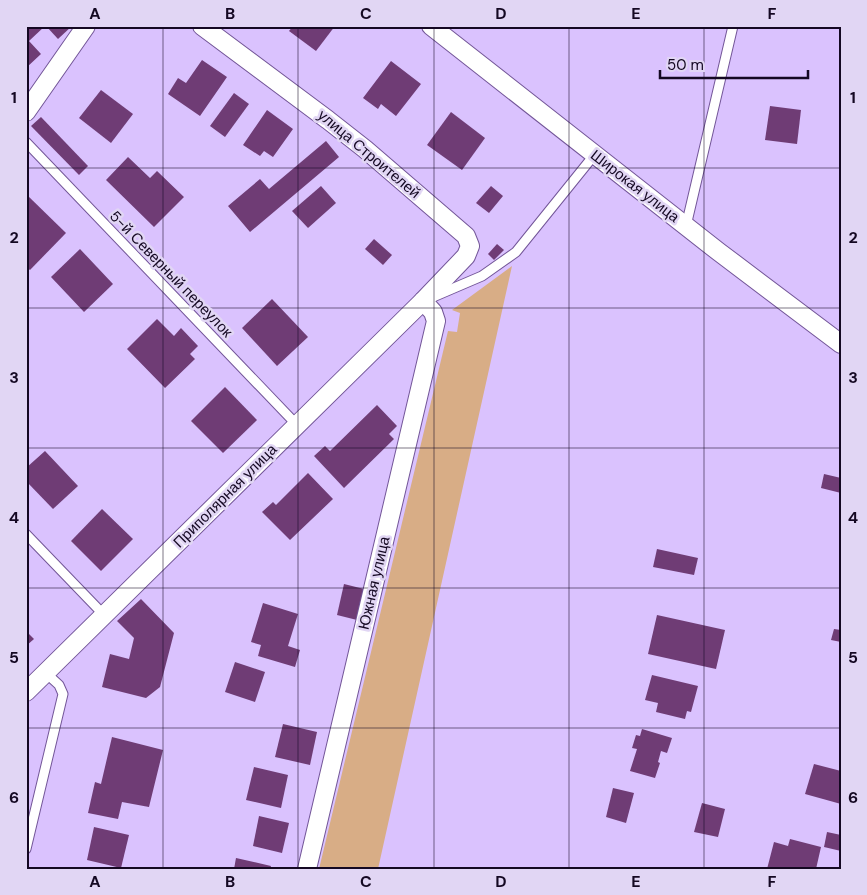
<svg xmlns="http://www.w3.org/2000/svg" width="867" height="895" font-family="'DM Sans',sans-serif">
  <rect width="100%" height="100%" fill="#dac2fe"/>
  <!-- green -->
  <polygon fill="#d8ad86" points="512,266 378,869 319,869 448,331 457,332 460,313 452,310"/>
  <!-- building -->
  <g fill="#6f3c75">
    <polygon points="26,26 45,26 29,41 41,54 26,68"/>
    <polygon points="46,26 72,26 58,39"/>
    <polygon points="293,26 335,26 316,51 289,31"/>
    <polygon points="202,60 227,77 200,116 168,94 178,78 186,83"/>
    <polygon points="391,61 421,84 396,116 381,104 378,109 363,98"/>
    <polygon points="101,90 133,114 111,143 79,118"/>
    <polygon points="234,93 249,104 225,137 210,126"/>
    <polygon points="770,106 801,110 797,144 765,140"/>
    <polygon points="267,110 293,129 273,157 264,151 260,156 243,145"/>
    <polygon points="451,112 485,138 462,170 427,145"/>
    <polygon points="41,117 88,166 79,175 31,126"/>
    <polygon points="326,141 339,157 250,232 228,206 260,179 269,189"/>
    <polygon points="128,157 150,178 157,171 184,197 154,227 106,180"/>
    <polygon points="321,186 336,203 308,228 292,211"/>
    <polygon points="491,186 503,196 489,213 476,203"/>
    <polygon points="26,194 66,233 30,270 26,267"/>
    <polygon points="374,239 392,255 383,265 365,249"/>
    <polygon points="497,244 504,250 494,260 488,254"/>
    <polygon points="80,249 113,284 84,312 51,277"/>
    <polygon points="272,299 308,337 277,366 242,328"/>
    <polygon points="157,319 174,336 181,328 198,346 190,354 195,359 165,388 127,349"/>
    <polygon points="225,387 257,420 223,453 191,421"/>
    <polygon points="377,405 397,426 389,434 394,439 344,488 314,456 325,446 330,451"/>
    <polygon points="45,451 78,486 53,509 26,481 26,468"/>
    <polygon points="308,473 333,499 290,540 262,512 273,502 276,505"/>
    <polygon points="824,474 841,478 841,493 821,488"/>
    <polygon points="102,509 133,539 101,571 71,541"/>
    <polygon points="657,549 698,558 694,575 653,567"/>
    <polygon points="344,584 368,590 361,621 337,615"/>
    <polygon points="141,599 174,633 160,687 146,698 102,687 110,654 129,659 134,638 117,621"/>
    <polygon points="263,603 298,614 288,646 300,650 295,667 258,656 261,645 251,642"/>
    <polygon points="657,615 725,630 716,669 648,654"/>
    <polygon points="834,629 841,630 841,642 831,640"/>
    <polygon points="26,631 34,639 26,646"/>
    <polygon points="235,662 265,672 255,702 225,692"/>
    <polygon points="652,675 698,686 691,712 687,711 685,719 656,712 658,703 645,700"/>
    <polygon points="283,724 317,732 310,765 275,757"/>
    <polygon points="642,729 672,738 667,753 661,751 658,762 660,763 655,778 630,771 637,749 632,748 636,735 640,736"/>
    <polygon points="112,737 163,750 149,807 122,802 118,819 88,813 95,782 101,784"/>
    <polygon points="814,764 841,771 841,804 805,794"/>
    <polygon points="254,767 288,775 281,808 246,800"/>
    <polygon points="613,788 634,793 626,823 606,817"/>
    <polygon points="702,803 725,809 718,837 694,832"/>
    <polygon points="259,816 289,823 282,853 253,846"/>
    <polygon points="94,827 129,835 121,868 87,860"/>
    <polygon points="827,832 841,835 841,851 824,847"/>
    <polygon points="790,839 821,847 816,869 767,869 774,842 788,846"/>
    <polygon points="236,858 271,866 270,869 234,869"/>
  </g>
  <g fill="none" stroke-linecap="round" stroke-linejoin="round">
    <!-- service casing -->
    <g stroke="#735698" stroke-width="11">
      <g id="service">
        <polyline points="26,142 297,425"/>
        <polyline points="686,226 733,26"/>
        <polyline points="433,297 482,276 516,252 595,154"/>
        <polyline points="26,534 104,615"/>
        <polyline points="26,849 63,694 59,685 46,673"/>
      </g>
    </g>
    <!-- minor casing -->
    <g stroke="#735698" stroke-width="20">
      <g id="minor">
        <polyline points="431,26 719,252 841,344"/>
        <polyline points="26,112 86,26"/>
        <polyline points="26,692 423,301 466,256 470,246 466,236 365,149 328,120 202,26"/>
        <polyline points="307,869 436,321 433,312 423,301"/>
      </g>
    </g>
    <!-- service -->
    <use href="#service" stroke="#fff" stroke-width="9"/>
    <!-- minor -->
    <use href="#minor" stroke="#fff" stroke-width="18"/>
  </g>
  <!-- grid -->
  <path fill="none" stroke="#140822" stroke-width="1" stroke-opacity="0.55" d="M163,26V869M298,26V869M434,26V869M569,26V869M704,26V869M26,168H841M26,308H841M26,448H841M26,588H841M26,728H841"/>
  <g text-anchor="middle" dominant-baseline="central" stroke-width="5" stroke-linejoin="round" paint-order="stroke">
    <!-- street labels -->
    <g font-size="15" fill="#140822" stroke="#e1d6f4">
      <text transform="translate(369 154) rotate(40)">улица Строителей</text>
      <text transform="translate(635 186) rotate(38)">Широкая улица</text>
      <text transform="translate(171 274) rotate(46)">5-й Северный переулок</text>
      <text transform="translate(225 496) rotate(-45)">Приполярная улица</text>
      <text transform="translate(374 583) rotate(-77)">Южная улица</text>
    </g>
  </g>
  <!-- border -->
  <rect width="867" height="895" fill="none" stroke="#e1d6f4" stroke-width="55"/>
  <!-- scale -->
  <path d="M660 70v8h148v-8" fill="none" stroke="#140822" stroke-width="2.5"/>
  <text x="667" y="70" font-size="15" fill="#140822" stroke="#e1d6f4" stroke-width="4" paint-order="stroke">50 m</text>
  <rect x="28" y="28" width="812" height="840" fill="none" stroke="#140822" stroke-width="2"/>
  <g font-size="16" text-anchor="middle" font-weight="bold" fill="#140822">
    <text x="95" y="19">A</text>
    <text x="230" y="19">B</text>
    <text x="366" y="19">C</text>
    <text x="501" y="19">D</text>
    <text x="636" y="19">E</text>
    <text x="772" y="19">F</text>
    <text x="14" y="103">1</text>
    <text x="853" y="103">1</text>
    <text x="14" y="243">2</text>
    <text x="853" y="243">2</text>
    <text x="14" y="383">3</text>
    <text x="853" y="383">3</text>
    <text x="14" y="523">4</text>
    <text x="853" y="523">4</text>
    <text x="14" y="663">5</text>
    <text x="853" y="663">5</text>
    <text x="14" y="803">6</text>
    <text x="853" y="803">6</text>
    <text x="95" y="887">A</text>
    <text x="230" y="887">B</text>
    <text x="366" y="887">C</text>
    <text x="501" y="887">D</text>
    <text x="636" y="887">E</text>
    <text x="772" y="887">F</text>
  </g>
</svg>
